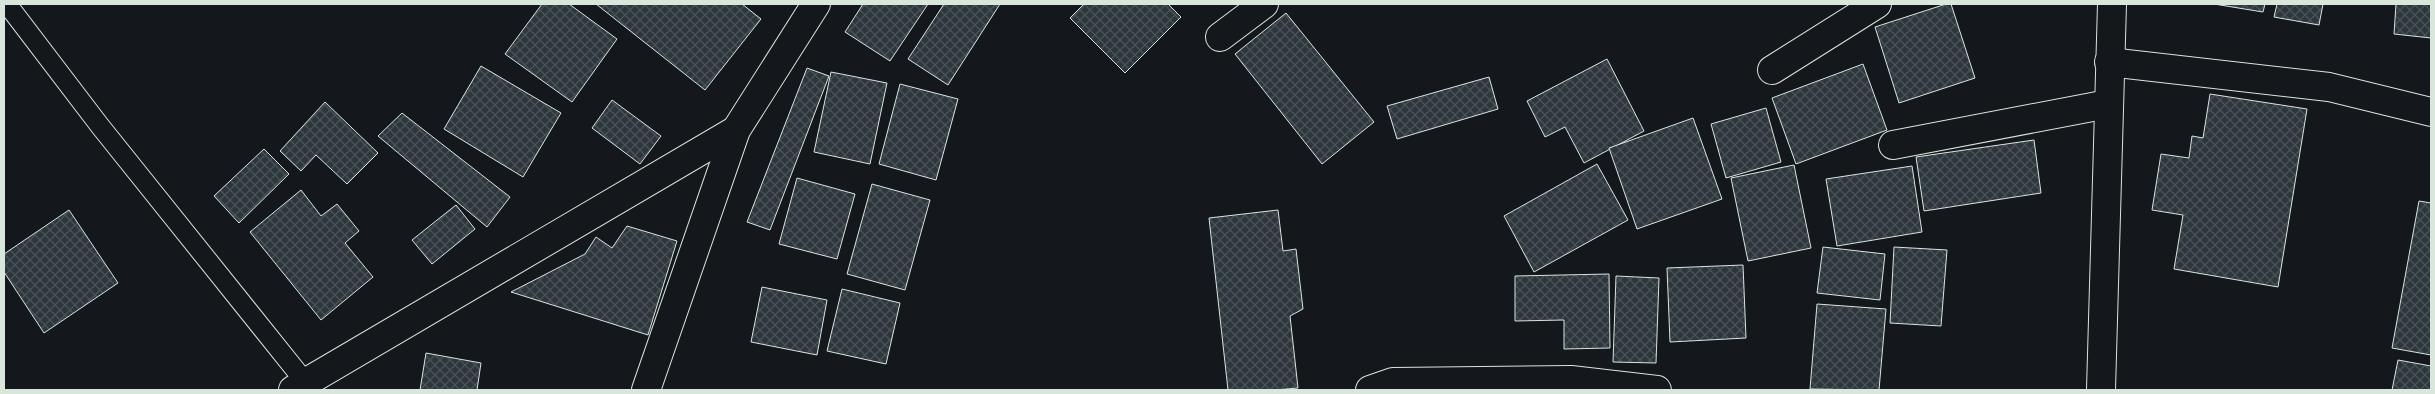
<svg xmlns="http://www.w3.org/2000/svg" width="2435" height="394" font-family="Signika,sans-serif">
  <defs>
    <pattern id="building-cross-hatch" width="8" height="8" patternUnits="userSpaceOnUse" patternTransform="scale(1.25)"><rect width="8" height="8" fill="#2c363c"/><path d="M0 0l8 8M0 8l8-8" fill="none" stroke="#4a5358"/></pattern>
  </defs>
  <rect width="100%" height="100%" fill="#14181c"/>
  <!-- building -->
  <g fill="url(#building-cross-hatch)" stroke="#d8e6dc">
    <polygon points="542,4 569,4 617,39 572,102 505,54"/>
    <polygon points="596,4 742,4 761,19 705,90"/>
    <polygon points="863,4 928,4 890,61 845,32"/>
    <polygon points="944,4 1000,4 948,85 908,59"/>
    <polygon points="1084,4 1168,4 1181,17 1125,73 1070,18"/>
    <polygon points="1946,4 1951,4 1975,78 1899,103 1875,27"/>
    <polygon points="2214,4 2265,4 2263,12"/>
    <polygon points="2277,4 2323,4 2319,25 2274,17"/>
    <polygon points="2396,4 2431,4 2431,38 2394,34"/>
    <polygon points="1286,13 1374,122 1322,164 1235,54"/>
    <polygon points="1607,59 1644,131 1584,163 1565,127 1545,137 1527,101"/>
    <polygon points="1863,64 1887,130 1796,164 1772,98"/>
    <polygon points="481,66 561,113 523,177 444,129"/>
    <polygon points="807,68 829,76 770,230 747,222"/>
    <polygon points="831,72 887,83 870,164 814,152"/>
    <polygon points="1489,77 1498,109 1397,139 1387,106"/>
    <polygon points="900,84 958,99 936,180 879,164"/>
    <polygon points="2210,94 2307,109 2278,287 2174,269 2183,215 2152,210 2161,154 2189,158 2192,136 2203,138"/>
    <polygon points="612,100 661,136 640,164 592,128"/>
    <polygon points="325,102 378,153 347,184 316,155 301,171 280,151"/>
    <polygon points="1766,108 1781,162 1726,178 1711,124"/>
    <polygon points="402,113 510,197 487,227 378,136"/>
    <polygon points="1693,118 1722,199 1637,229 1609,148"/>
    <polygon points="2034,140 2041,193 1924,211 1916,157"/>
    <polygon points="264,149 289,174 239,223 214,196"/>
    <polygon points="1597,164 1628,220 1534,272 1504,216"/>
    <polygon points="1794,165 1811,248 1748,261 1731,178"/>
    <polygon points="1912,166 1922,232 1837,246 1826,179"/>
    <polygon points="797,178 855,194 837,259 779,244"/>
    <polygon points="872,184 930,200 905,290 847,274"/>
    <polygon points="301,190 321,216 337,204 359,231 345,243 373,277 321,320 250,232"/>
    <polygon points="2419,201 2431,203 2431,355 2392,348"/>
    <polygon points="456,205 475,229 432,264 412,240"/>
    <polygon points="69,210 118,283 44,333 4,272 4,254"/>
    <polygon points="1278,210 1283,251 1296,249 1303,309 1290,316 1298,388 1275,390 1228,390 1209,218"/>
    <polygon points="627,226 677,241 648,335 511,292 585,254 596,237 612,248"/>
    <polygon points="1823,247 1885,254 1880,300 1817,293"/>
    <polygon points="1894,247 1947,250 1941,326 1890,323"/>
    <polygon points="1743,265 1746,338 1670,342 1667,268"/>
    <polygon points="1609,274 1610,348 1564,349 1564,320 1515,321 1515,276"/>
    <polygon points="1616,276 1659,278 1656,363 1613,362"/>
    <polygon points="762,287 827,300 817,355 751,342"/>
    <polygon points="842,289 900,303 886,364 827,351"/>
    <polygon points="1817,304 1886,309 1879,390 1810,389"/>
    <polygon points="426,353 481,363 477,390 420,390"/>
    <polygon points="2398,360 2431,366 2431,390 2392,390"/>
  </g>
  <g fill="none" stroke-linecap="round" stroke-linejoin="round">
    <!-- lane casing -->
    <g stroke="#d8e6dc" stroke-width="21">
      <polyline id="lane" points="7,4 100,126 306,383"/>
    </g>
    <!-- street casing -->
    <g stroke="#d8e6dc" stroke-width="30">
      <g id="street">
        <polyline points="1220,37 1264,4"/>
        <polyline points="2109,62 2329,87 2431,112"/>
        <polyline points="1772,70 1877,4"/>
        <polyline points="1893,145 2108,104"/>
        <polyline points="293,390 736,130"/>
        <polyline points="646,390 736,130 816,4"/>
        <polyline points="1370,390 1393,382 1571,380 1657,390"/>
        <polyline points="2101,390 2112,4"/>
      </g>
    </g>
    <!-- lane -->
    <use href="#lane" stroke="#14181c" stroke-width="19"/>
    <!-- street -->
    <use href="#street" stroke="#14181c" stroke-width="28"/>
  </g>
  <!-- border -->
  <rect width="2435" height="394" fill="none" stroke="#d8e6dc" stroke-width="10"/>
</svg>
